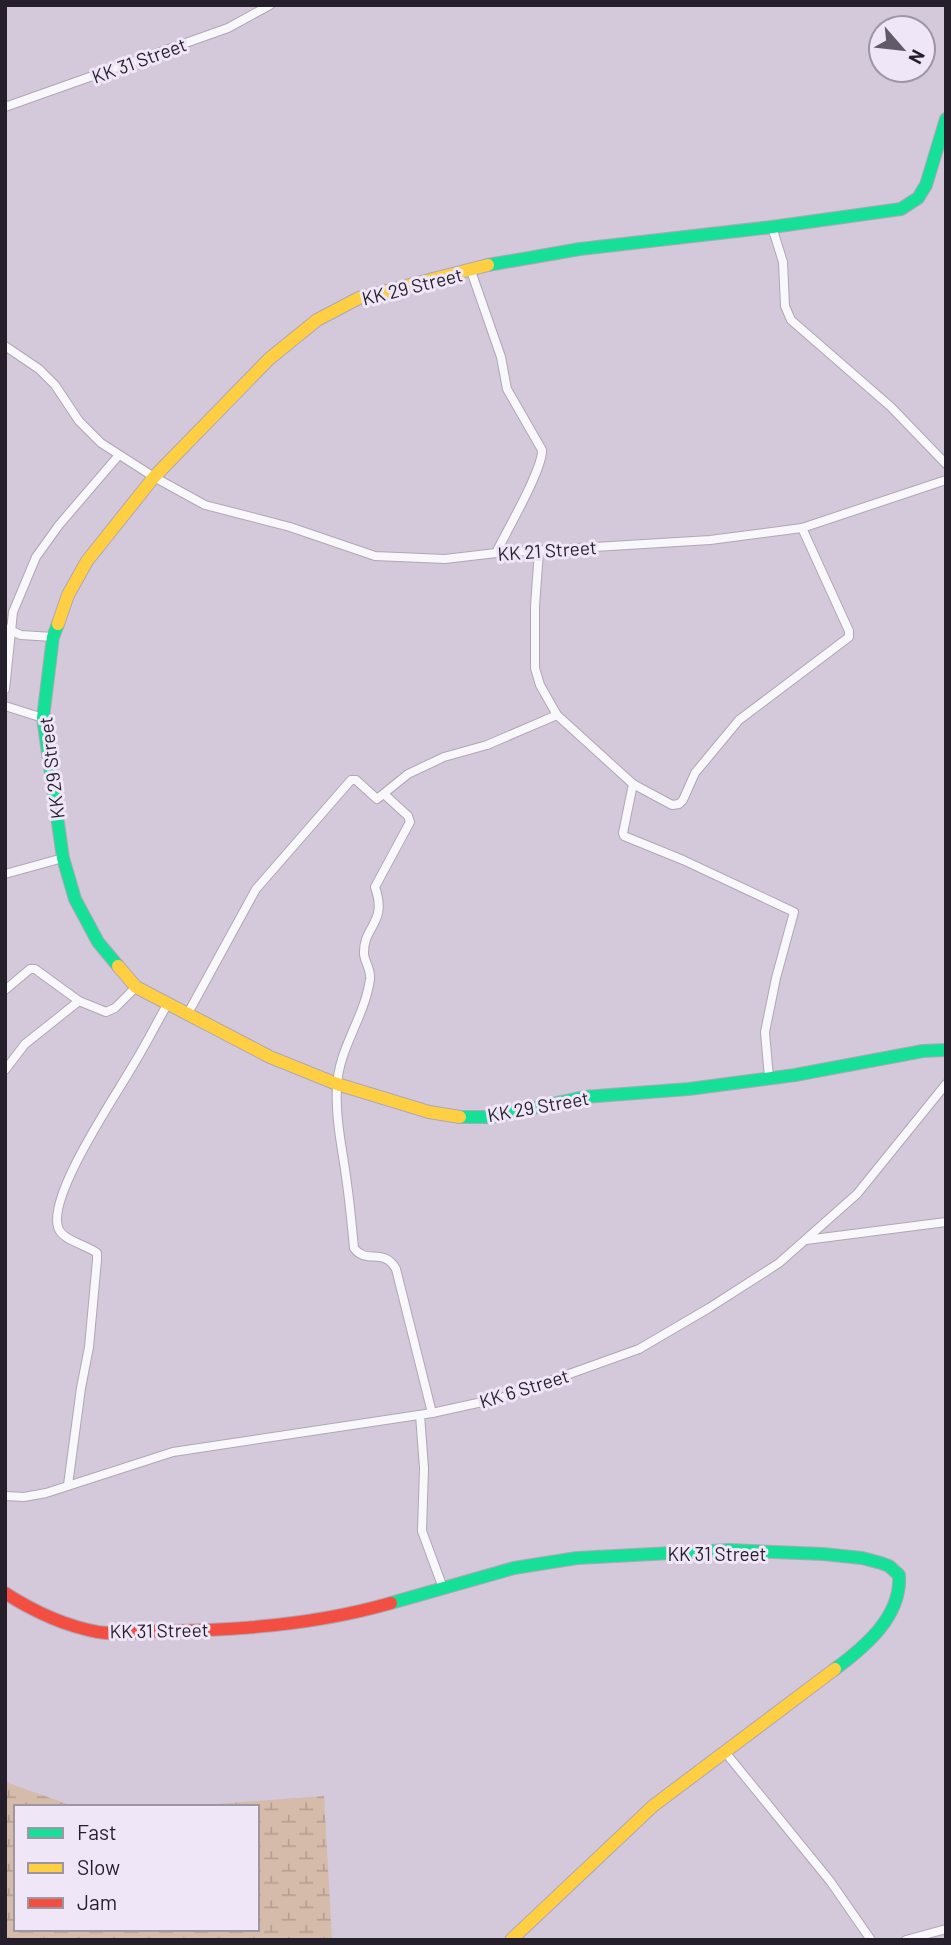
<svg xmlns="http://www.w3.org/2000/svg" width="951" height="1945" font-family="Barlow,sans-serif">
  <defs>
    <pattern id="wetland-marsh" width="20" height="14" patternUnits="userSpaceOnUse" patternTransform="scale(1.75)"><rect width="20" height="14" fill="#d5bba9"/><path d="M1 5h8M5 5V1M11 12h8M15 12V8" fill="none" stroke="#b7a092"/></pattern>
  </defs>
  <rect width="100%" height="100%" fill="#d3c9db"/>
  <!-- wetland -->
  <polygon fill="url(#wetland-marsh)" points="5,1782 76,1807 16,1807 16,1929 257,1929 257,1807 177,1807 324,1796 332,1940 5,1940"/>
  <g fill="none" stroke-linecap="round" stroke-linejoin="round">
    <!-- street casing -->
    <g stroke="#afa7b5" stroke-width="10">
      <g id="street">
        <polyline points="5,107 228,28 270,5"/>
        <polyline points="772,227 783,262 785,306 791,320 891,407 946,464"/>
        <path d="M471,271L501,357L507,389L542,450C543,469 506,532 496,553"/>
        <polyline points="5,346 39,369 55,385 79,421 101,443 154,477 205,505 290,527 375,556 445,559 496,553 710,540 802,528 946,480"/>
        <polyline points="539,551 535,606 535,668 540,685 557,715 633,784 672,805 679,804 683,800 695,773 739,720 849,637 849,631 802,528"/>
        <polyline points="5,628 21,635 53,637"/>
        <polyline points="5,689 13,612 36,557 59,525 119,455"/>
        <polyline points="5,706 43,718"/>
        <polyline points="633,784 623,833 624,836 683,860 794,912 776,978 765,1032 769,1078"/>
        <path d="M384,794L408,816L410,822L375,887C388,924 363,925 364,954C365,963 371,969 370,979C365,1017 338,1049 337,1087C335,1120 343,1151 347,1184C350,1205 352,1227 354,1248C366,1265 384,1247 396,1269L432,1413"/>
        <polyline points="5,874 63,858"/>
        <polyline points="5,990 30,969 35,969 79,1001 106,1012 115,1008 136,987"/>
        <polyline points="187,1015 256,889 351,780 356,780 377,799 408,774 444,757 487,745 557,715"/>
        <polyline points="5,1070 25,1044 79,1001"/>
        <polyline points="806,1240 946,1222"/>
        <polyline points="420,1415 424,1468 422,1531 443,1588"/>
        <path d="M68,1485L81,1388L89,1347L97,1260V1253C87,1245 61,1240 58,1227C48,1194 117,1094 135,1062C146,1044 156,1024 167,1005"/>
        <polyline points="5,1496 24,1497 46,1493 173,1452 432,1413 505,1397 639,1349 709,1308 779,1263 857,1194 946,1084"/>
        <polyline points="725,1752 830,1881 871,1940"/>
        <polyline points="906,1940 946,1929"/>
      </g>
    </g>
    <!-- fast casing -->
    <g stroke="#afa7b5" stroke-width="14">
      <g id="fast">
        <polyline points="488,265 580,249 772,227 901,209 918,198 926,185 946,119"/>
        <polyline points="58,624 53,637 43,718 63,858 75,899 98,942 118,966"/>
        <polyline points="460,1117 493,1117 584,1097 689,1089 795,1075 923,1051 946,1050"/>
        <path d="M391,1603L514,1568L577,1558L729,1550L823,1554L862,1558L881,1563L889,1566L899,1575C902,1616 865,1647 835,1669"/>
      </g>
    </g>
    <!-- slow casing -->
    <g stroke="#afa7b5" stroke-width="14">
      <g id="slow">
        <polyline points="58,624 68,595 87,561 154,477 269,359 317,320 359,298 488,265"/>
        <polyline points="118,966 136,987 270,1057 337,1084 429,1112 460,1117"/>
        <polyline points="511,1940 653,1806 835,1669"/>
      </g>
    </g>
    <!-- jam casing -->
    <g stroke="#afa7b5" stroke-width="14">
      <path id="jam" d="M5,1593C33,1611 65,1626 98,1632C117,1635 139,1632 157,1631C236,1631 315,1625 391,1603"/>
    </g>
    <!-- street -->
    <use href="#street" stroke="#f8f7fa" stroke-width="8"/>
    <!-- fast -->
    <use href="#fast" stroke="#16e098" stroke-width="12"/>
    <!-- slow -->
    <use href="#slow" stroke="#ffcf43" stroke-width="12"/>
    <!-- jam -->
    <use href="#jam" stroke="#f24e42" stroke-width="12"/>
  </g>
  <g text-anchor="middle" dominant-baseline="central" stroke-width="6" stroke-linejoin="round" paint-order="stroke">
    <!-- street labels -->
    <g font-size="19" fill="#251e2b" stroke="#efe6f7">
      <text transform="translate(139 60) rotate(-20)">KK 31 Street</text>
      <text transform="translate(412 286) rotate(-14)">KK 29 Street</text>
      <text transform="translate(547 550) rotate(-4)">KK 21 Street</text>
      <text transform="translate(51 768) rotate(-97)">KK 29 Street</text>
      <text transform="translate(538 1106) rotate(-10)">KK 29 Street</text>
      <text transform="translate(524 1388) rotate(-17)">KK 6 Street</text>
      <text x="717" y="1553">KK 31 Street</text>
      <text transform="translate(159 1630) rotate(-1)">KK 31 Street</text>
    </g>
  </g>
  <!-- border -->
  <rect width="951" height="1945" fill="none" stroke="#251e2b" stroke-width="14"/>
  <!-- legend -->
  <rect x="14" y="1805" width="245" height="126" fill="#efe6f7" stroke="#9e96a5" stroke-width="2"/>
  <rect x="28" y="1828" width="35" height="10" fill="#16e098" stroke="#9e96a5" stroke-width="2"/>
  <text x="77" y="1840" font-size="21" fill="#251e2b">Fast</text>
  <rect x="28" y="1863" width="35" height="10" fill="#ffcf43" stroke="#9e96a5" stroke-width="2"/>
  <text x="77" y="1875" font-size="21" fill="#251e2b">Slow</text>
  <rect x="28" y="1898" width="35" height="10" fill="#f24e42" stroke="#9e96a5" stroke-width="2"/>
  <text x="77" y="1910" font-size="21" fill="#251e2b">Jam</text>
  <!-- north arrow -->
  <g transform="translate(902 49) rotate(118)"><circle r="33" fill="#efe6f7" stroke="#9e96a5" stroke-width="2"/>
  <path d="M0-5L12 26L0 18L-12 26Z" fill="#625a69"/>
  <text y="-10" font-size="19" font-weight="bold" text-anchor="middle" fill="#251e2b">N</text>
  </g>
</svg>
